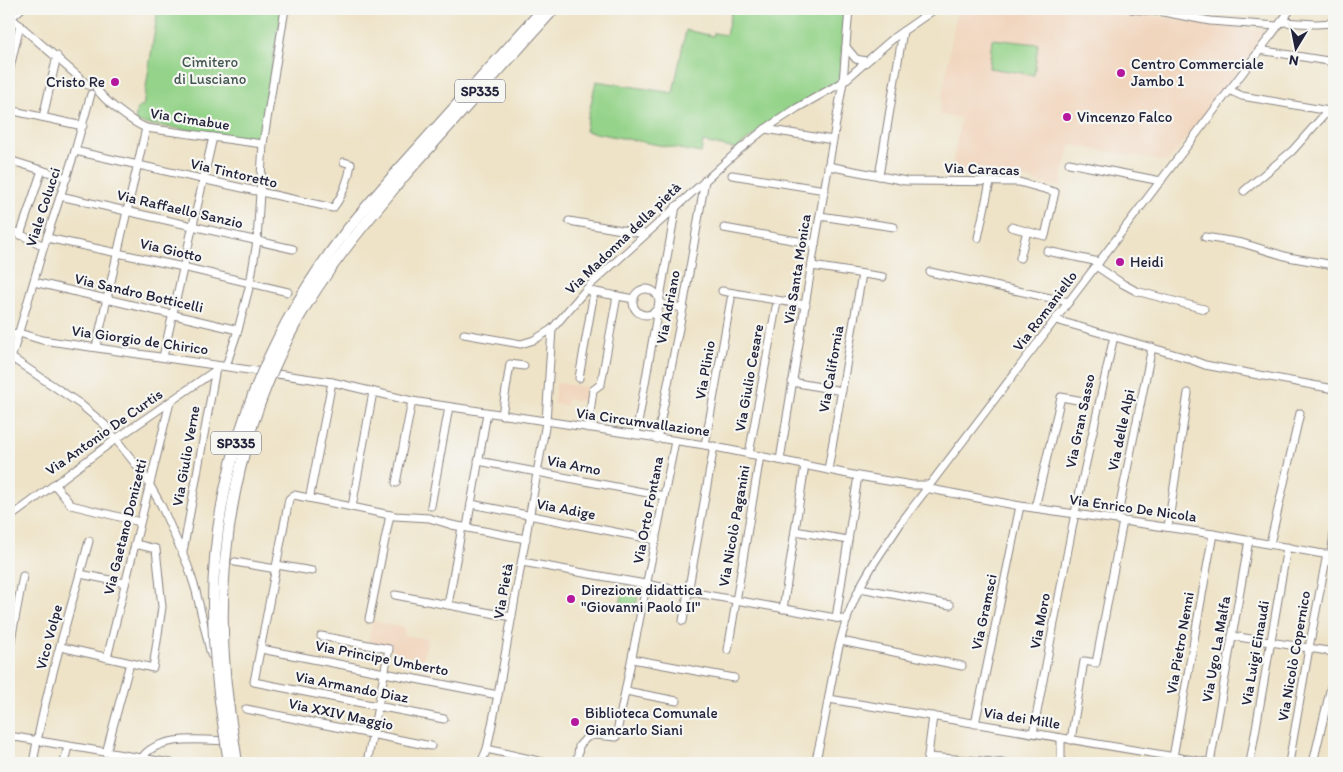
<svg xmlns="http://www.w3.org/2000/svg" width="1343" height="772" font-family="Itim,sans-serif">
  <rect width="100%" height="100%" fill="#f6f6f2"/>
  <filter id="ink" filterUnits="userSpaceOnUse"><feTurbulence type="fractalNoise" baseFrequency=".02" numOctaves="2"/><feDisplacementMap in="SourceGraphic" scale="10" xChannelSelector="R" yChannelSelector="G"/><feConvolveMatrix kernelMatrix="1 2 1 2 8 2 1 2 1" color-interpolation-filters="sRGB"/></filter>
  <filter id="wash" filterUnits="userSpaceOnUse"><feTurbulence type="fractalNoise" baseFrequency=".0096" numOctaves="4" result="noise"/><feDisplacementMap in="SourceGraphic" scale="20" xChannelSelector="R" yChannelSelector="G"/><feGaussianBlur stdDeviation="1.12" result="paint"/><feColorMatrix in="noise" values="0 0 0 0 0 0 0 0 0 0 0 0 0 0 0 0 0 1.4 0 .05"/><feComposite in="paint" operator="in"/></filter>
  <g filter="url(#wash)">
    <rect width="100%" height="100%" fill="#eee3c7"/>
    <!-- built -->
    <g fill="#f1d5bd">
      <polygon points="957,9 1107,9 1219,26 1264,30 1266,35 1168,162 1070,145 1060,188 1020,177 989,177 951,171 961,118 939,115"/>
      <polygon points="556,383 586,387 585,401 567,399 566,406 554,404"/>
      <polygon points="372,621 405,628 404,635 428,639 423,659 392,653 392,647 369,642"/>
    </g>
    <!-- green -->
    <g fill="#94d389" stroke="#5b7a62">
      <polygon points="158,9 282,9 259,140 139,123 135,120 137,110 140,106 143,107"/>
      <polygon points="732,9 844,9 840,80 776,118 736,149 703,142 701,153 585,131 596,81 673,93 686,30 713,36 714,33 726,35"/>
      <polygon points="992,39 1038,44 1034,75 989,68"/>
      <polygon points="624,586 639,589 635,613 619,610"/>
    </g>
  </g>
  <g filter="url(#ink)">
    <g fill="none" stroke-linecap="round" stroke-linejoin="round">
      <!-- minor casing -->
      <g stroke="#888281" stroke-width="9">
        <g id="minor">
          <polyline points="1131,9 1163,12 1210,21 1277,26"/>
          <polyline points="9,16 88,85"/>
          <polyline points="11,18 21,9"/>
          <polyline points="1281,22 1316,24 1334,23"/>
          <polyline points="846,47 856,59 866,61"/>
          <polyline points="1259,50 1334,62"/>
          <polyline points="9,72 20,25"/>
          <path d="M96,88C104,101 132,122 146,128L263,144"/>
          <polyline points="1229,90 1242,96 1329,111"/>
          <polyline points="9,110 83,126"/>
          <polyline points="43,117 57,56"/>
          <polyline points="765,129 833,140"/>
          <path d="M75,151L333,208C342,197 349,179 351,164L344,162"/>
          <polyline points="9,160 67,178"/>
          <polyline points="1069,163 1161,181"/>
          <polyline points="828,166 906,181 1019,182 1055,192 1045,236 1011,227"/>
          <polyline points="732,175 825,190"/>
          <polyline points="879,176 903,31"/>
          <polyline points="1244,191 1292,151 1334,104"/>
          <polyline points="60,196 293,249"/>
          <polyline points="820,216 894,227"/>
          <polyline points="569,221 645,234"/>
          <polyline points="724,228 815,244"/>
          <polyline points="9,229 44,246"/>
          <polyline points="20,235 42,170"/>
          <polyline points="1205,237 1242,243 1288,257 1334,265"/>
          <polyline points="47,238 183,267 288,292"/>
          <polyline points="978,238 990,182"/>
          <polyline points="1047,251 1099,262"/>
          <polyline points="1020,258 1027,231"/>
          <polyline points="812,266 883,277"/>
          <polyline points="1096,266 1123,284 1136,291 1204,309"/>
          <polyline points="930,272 1069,302"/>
          <polyline points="34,282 238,330"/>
          <circle cx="646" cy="302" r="13"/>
          <polyline points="590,291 634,299"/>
          <polyline points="722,291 806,305"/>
          <polyline points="659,304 683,308"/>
          <polyline points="1056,320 1187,358"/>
          <polyline points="9,334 19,333 42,340 332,382 412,401 705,445 858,476 912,485 930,485"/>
          <polyline points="464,334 521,344 534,340 552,329"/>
          <polyline points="96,347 146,128"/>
          <polyline points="9,356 80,404 104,424 144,475 161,505 188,566 196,591 211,655"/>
          <polyline points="163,357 213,137"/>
          <polyline points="1192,360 1205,365 1334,389"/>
          <polyline points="9,366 44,246 75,151 91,94"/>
          <polyline points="226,366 238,330 250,284 257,241 263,144 285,9"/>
          <polyline points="579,378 594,292"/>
          <polyline points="792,382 842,391"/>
          <polyline points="502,415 510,364 524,366"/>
          <polyline points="588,428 593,390 601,384 617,296"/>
          <polyline points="636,435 676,206"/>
          <polyline points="657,439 683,308 705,180"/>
          <polyline points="705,445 731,299"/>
          <polyline points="749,454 776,307"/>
          <polyline points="780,460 815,244 843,82 849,9"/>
          <polyline points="478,461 664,496"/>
          <polyline points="828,470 862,274"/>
          <polyline points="396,483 412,401"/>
          <polyline points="54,484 71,505 140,522"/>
          <polyline points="925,488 1020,506 1213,534 1334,556"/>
          <polyline points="310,495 332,382"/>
          <polyline points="471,504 656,540"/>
          <polyline points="431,506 449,407"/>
          <polyline points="352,507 373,392"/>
          <polyline points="1035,508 1061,397 1083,401"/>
          <polyline points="9,518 116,439 216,370"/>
          <polyline points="1117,519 1152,347"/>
          <polyline points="467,527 487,413"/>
          <polyline points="1168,527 1188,393"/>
          <polyline points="795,531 848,540"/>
          <polyline points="1270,544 1300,413"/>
          <polyline points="183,552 216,368"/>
          <polyline points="1331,555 1334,534"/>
          <polyline points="235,562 276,569"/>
          <polyline points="522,562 847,620"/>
          <polyline points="277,565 312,571"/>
          <polyline points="80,574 125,583"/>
          <polyline points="860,588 950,605"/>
          <polyline points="395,595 512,617"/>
          <polyline points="448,605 462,527"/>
          <polyline points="783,609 805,465"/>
          <polyline points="836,618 858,476"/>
          <polyline points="369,619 390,515"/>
          <polyline points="683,621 714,446"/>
          <polyline points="321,636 389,649 367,763"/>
          <polyline points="1232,636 1334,652"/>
          <polyline points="841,641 962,666"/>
          <polyline points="61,647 153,668 162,607 156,549 135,544"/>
          <polyline points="261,649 498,695"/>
          <polyline points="728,650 760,456"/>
          <polyline points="9,651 23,576"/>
          <polyline points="107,658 170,402"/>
          <polyline points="632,659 734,678"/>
          <polyline points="626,691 677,701"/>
          <polyline points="829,699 1211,763"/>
          <polyline points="246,709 431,746"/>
          <polyline points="444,719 254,682 289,499 294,495 395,516 429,518 452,525 526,539"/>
          <polyline points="975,724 1020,506"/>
          <polyline points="1033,733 1075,513 1114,336"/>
          <polyline points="9,736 171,763"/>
          <polyline points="1061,738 1061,763"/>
          <polyline points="1071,740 1084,661 1096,663 1123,521"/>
          <polyline points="487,749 547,763"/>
          <polyline points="106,753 130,663"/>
          <polyline points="928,757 1007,763"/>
          <polyline points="1173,757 1213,534"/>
          <path d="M141,759C157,734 201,740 228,741"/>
          <path d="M33,763C46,688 69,615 89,541"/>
          <polyline points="64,763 68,746"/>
          <polyline points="481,763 487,749 498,695 546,422 552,329 589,286 739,150 765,129 797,108 843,82 896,36 935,9"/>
          <polyline points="577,763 579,746 587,737 595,735 616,737 675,441"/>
          <path d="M815,763C830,708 832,648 856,596C867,570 885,548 900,524L1291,9"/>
          <polyline points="927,763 933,716"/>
          <polyline points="1210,763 1249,540"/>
          <polyline points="1250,763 1287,547"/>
          <polyline points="1289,763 1309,648 1327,554"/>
          <polyline points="1313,763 1334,674"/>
        </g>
      </g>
      <!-- highway casing -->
      <g stroke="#888281" stroke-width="12">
        <g id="highway">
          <polyline points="400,168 543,9"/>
          <polyline points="406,174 554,9"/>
        </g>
      </g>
      <!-- minor -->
      <use href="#minor" stroke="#fff" stroke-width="7"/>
      <!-- highway -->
      <use href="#highway" stroke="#fff" stroke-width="10"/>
      <!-- highway-bridge casing -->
      <g stroke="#888281" stroke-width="12" stroke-linecap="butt">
        <g id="highway-bridge">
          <path d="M229,763C221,711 213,658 213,605C213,471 262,340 344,234C362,211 381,190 400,168"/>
          <path d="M237,763C233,733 227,703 225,673C215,550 238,428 298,319C328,266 368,220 406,174"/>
        </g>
      </g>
      <!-- highway-bridge -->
      <use href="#highway-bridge" stroke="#fff" stroke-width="10"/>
    </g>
  </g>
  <!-- markers -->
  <g fill="#b5179e" stroke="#f6f6f2" stroke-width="2">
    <circle cx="1121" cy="73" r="5"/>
    <circle cx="115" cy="82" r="5"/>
    <circle cx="1067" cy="117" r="5"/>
    <circle cx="1120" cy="262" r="5"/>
    <circle cx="571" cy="599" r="5"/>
    <circle cx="575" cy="722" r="5"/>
  </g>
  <g text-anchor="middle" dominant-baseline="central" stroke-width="4.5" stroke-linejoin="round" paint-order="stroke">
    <!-- shield labels -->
    <g fill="#f6f6f2" stroke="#626272" stroke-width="1">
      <rect x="455" y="79.5" width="50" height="23" rx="4"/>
      <rect x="211" y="431.5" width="50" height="23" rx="4"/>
    </g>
    <g font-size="14" font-weight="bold" fill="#22223b">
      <text x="480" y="91">SP335</text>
      <text x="236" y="443">SP335</text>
    </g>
    <!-- park labels -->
    <g font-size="15" fill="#445752" stroke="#f6f6f2">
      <text x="210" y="62">Cimitero<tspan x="210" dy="17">di Lusciano</tspan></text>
    </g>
    <!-- poi labels -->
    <g font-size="15" fill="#22223b" stroke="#f6f6f2" text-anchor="start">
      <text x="1131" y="64">Centro Commerciale<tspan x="1131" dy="17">Jambo 1</tspan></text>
      <text x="105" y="82" text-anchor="end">Cristo Re</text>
      <text x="1077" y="117">Vincenzo Falco</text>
      <text x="1130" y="262">Heidi</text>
      <text x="581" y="590">Direzione didattica<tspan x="581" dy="17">"Giovanni Paolo II"</tspan></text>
      <text x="585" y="713">Biblioteca Comunale<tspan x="585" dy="17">Giancarlo Siani</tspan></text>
    </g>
    <!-- street labels -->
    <g font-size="15" fill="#22223b" stroke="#f6f6f2">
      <text transform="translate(190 119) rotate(9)">Via Cimabue</text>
      <text transform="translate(982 169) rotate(2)">Via Caracas</text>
      <text transform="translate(234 173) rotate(13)">Via Tintoretto</text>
      <text transform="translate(43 207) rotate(-72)">Viale Colucci</text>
      <text transform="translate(180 209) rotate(13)">Via Raffaello Sanzio</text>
      <text transform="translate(623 238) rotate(-44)">Via Madonna della pietà</text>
      <text transform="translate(171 250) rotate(13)">Via Giotto</text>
      <text transform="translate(797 269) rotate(-81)">Via Santa Monica</text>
      <text transform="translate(139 293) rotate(13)">Via Sandro Botticelli</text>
      <text transform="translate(668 307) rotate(-79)">Via Adriano</text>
      <text transform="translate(1045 311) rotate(-53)">Via Romaniello</text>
      <text transform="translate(140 340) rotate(8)">Via Giorgio de Chirico</text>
      <text transform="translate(831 369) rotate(-80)">Via California</text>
      <text transform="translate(705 370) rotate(-80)">Via Plinio</text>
      <text transform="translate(749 378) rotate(-80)">Via Giulio Cesare</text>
      <text transform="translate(1080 421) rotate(-78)">Via Gran Sasso</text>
      <text transform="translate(643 422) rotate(8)">Via Circumvallazione</text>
      <text transform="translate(1121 430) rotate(-78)">Via delle Alpi</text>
      <text transform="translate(104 432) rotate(-35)">Via Antonio De Curtis</text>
      <text transform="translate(186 456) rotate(-80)">Via Giulio Verne</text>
      <text transform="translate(574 465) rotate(11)">Via Arno</text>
      <text transform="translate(1133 508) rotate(8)">Via Enrico De Nicola</text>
      <text transform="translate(566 509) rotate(11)">Via Adige</text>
      <text transform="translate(648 510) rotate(-79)">Via Orto Fontana</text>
      <text transform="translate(734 526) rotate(-80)">Via Nicolò Paganini</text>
      <text transform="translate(125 527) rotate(-76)">Via Gaetano Donizetti</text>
      <text transform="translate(503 591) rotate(-80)">Via Pietà</text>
      <text transform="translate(984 612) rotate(-78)">Via Gramsci</text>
      <text transform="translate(1040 621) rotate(-79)">Via Moro</text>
      <text transform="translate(49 637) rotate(-75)">Vico Volpe</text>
      <text transform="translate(1180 643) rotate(-80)">Via Pietro Nenni</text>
      <text transform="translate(1216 649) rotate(-80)">Via Ugo La Malfa</text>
      <text transform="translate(1255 653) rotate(-80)">Via Luigi Einaudi</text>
      <text transform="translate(1294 656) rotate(-80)">Via Nicolò Copernico</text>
      <text transform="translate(382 658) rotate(11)">Via Principe Umberto</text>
      <text transform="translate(352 687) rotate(11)">Via Armando Diaz</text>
      <text transform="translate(341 714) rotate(12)">Via XXIV Maggio</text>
      <text transform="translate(1022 718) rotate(9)">Via dei Mille</text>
    </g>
  </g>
  <!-- margin -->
  <rect width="1343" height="772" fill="none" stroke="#f6f6f2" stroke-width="30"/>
  <!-- north arrow -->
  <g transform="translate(1296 48) rotate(190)" stroke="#f6f6f2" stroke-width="4" paint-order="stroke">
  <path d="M0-4L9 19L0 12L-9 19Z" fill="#22223b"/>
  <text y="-8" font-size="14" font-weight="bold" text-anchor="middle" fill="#22223b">N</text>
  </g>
</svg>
